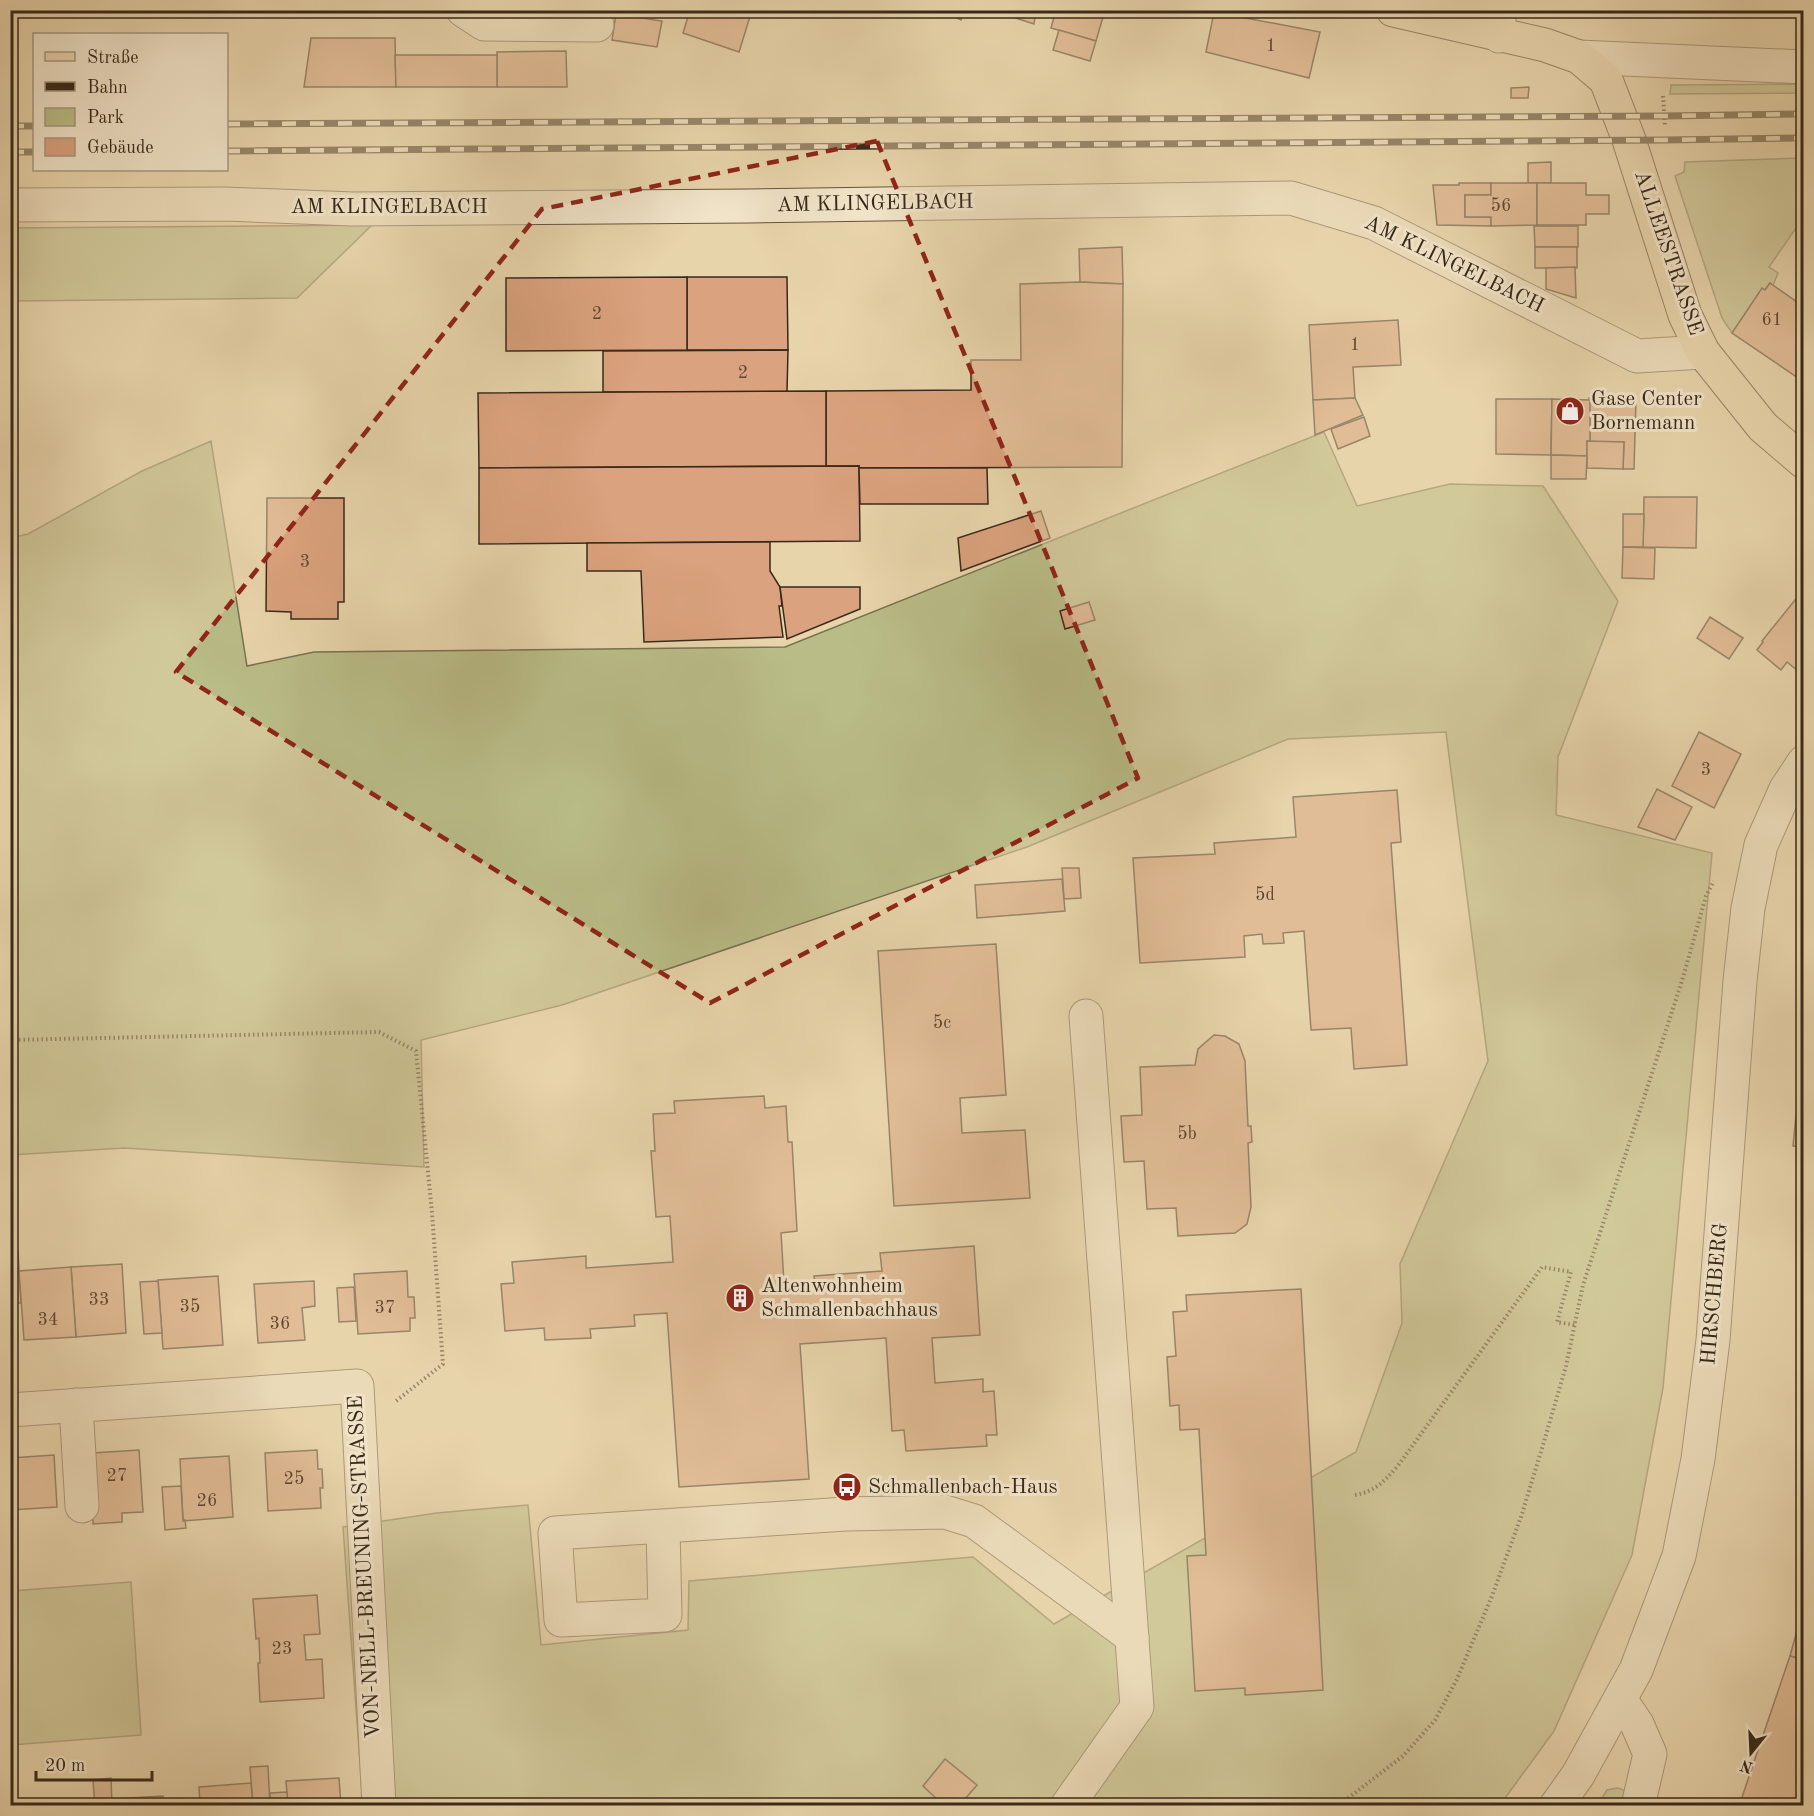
<svg xmlns="http://www.w3.org/2000/svg" width="1814" height="1816" font-family="'Old Standard TT',serif">
  <rect width="100%" height="100%" fill="#e8d4ab"/>
  <filter id="stains"><feTurbulence type="fractalNoise" baseFrequency=".00333" numOctaves="4"/><feColorMatrix values="0 0 0 0 .2 0 0 0 0 .09 0 0 0 0 .02 0 0 0 .5 -.17"/></filter>
  <radialGradient id="worn" r=".72"><stop offset=".6" stop-color="#630" stop-opacity="0"/><stop offset="1" stop-color="#630" stop-opacity=".3"/></radialGradient>
  <!-- green -->
  <g fill="#b9bc87" stroke="#787250" stroke-width="1.5">
    <polygon points="1803,84 1803,93 1670,94 1671,85"/>
    <polygon points="1803,158 1803,218 1769,267 1778,273 1773,285 1770,283 1765,290 1762,289 1732,333 1722,318 1675,176 1684,172 1685,162"/>
    <polygon points="372,225 297,298 11,301 10,228"/>
    <polygon points="1324,432 1357,506 1450,484 1543,486 1618,601 1558,757 1556,815 1712,853 1663,1388 1632,1555 1554,1731 1500,1805 363,1805 343,1527 437,1513 528,1505 541,1645 688,1630 689,1581 973,1557 1054,1624 1356,1452 1402,1323 1400,1264 1488,1061 1446,732 1288,739 1027,847 562,1005 421,1040 424,1167 124,1148 11,1155 11,538 28,534 142,471 211,441 247,666 314,652 785,647"/>
    <polygon points="131,1582 141,1735 11,1745 11,1591"/>
    <path d="M1617,1788C1627,1790 1629,1795 1631,1805L1597,1806L1607,1790Z"/>
  </g>
  <!-- building -->
  <g fill="#daa27e" stroke="#38291a" stroke-width="1.5">
    <polygon points="690,10 752,10 739,52 683,33"/>
    <polygon points="940,10 965,10 961,20"/>
    <polygon points="991,10 1036,10 1034,24"/>
    <polygon points="1056,10 1105,10 1096,41 1051,28"/>
    <polygon points="1727,10 1780,10 1779,16 1727,15"/>
    <polygon points="1780,10 1804,10 1804,16 1779,15"/>
    <polygon points="1214,12 1320,32 1309,78 1206,52"/>
    <polygon points="616,14 662,21 657,47 612,40"/>
    <polygon points="1059,30 1096,41 1090,61 1053,50"/>
    <polygon points="311,38 395,38 396,87 304,87"/>
    <polygon points="566,51 567,87 497,87 497,52"/>
    <polygon points="395,55 497,55 497,87 396,87"/>
    <polygon points="1529,87 1528,98 1511,98 1511,88"/>
    <polygon points="1551,162 1551,183 1528,183 1528,163"/>
    <polygon points="1459,183 1491,183 1491,195 1465,195 1465,217 1491,217 1491,226 1437,225 1433,185 1459,185"/>
    <polygon points="1491,183 1537,183 1537,225 1491,226 1491,217 1465,217 1465,195 1491,195"/>
    <polygon points="1537,183 1586,183 1586,195 1609,195 1609,214 1586,214 1586,225 1537,225"/>
    <polygon points="1534,226 1578,226 1578,247 1535,247"/>
    <polygon points="1122,247 1123,284 1080,282 1079,249"/>
    <rect x="1535" y="247" width="42" height="21"/>
    <polygon points="1575,267 1576,298 1546,289 1546,268"/>
    <polygon points="687,277 787,277 788,350 687,350"/>
    <polygon points="687,277 687,350 506,351 506,278"/>
    <polygon points="1080,282 1123,284 1122,467 859,468 859,466 826,466 826,391 971,390 971,360 1021,360 1020,284"/>
    <polygon points="1770,283 1804,307 1804,382 1732,333 1762,288 1765,290"/>
    <polygon points="1398,320 1401,365 1353,367 1355,398 1313,400 1309,325"/>
    <polygon points="788,350 787,392 603,392 603,351"/>
    <polygon points="826,391 826,466 479,468 478,393"/>
    <polygon points="1355,398 1363,415 1315,435 1313,400"/>
    <polygon points="1589,398 1636,399 1634,469 1623,469 1624,442 1590,442"/>
    <polygon points="1496,399 1552,399 1551,455 1496,454"/>
    <polygon points="1552,399 1590,400 1590,442 1587,441 1587,456 1551,455"/>
    <polygon points="1364,417 1370,436 1338,449 1331,429"/>
    <polygon points="1587,441 1624,442 1623,469 1587,468"/>
    <polygon points="1551,455 1587,456 1586,479 1551,479"/>
    <polygon points="859,466 860,541 479,544 479,468"/>
    <polygon points="859,468 987,468 988,504 860,504"/>
    <polygon points="1644,497 1697,497 1696,548 1643,547"/>
    <polygon points="267,498 344,498 344,602 338,602 338,619 291,619 291,612 266,611"/>
    <polygon points="1041,511 1050,538 961,571 958,538"/>
    <polygon points="1623,514 1644,514 1643,547 1623,547"/>
    <polygon points="770,542 770,571 780,587 782,606 779,606 783,637 644,642 641,571 587,571 587,543"/>
    <polygon points="1623,547 1655,548 1654,579 1622,578"/>
    <polygon points="780,587 860,587 860,609 787,639"/>
    <polygon points="1803,590 1804,591 1804,676 1787,662 1781,670 1757,650 1763,642 1762,641"/>
    <polygon points="1089,602 1095,620 1065,629 1060,611"/>
    <polygon points="1710,617 1743,638 1729,659 1697,638"/>
    <polygon points="1699,732 1741,754 1714,808 1672,786"/>
    <polygon points="1657,789 1692,807 1675,840 1638,827"/>
    <polygon points="1397,790 1401,842 1391,843 1407,1065 1354,1069 1351,1028 1311,1030 1304,931 1283,933 1284,943 1263,944 1262,934 1244,936 1245,957 1140,963 1133,858 1215,854 1214,843 1296,837 1293,797"/>
    <polygon points="1062,868 1079,868 1081,898 1064,899"/>
    <polygon points="1062,879 1065,911 977,918 975,885"/>
    <polygon points="996,944 1006,1095 960,1098 962,1133 1025,1130 1030,1198 894,1206 878,951"/>
    <polygon points="1214,1035 1225,1036 1239,1044 1245,1061 1248,1126 1251,1126 1252,1142 1248,1143 1251,1207 1247,1224 1235,1233 1178,1236 1176,1208 1147,1209 1144,1161 1124,1162 1121,1116 1142,1115 1140,1067 1195,1065 1198,1049"/>
    <polygon points="764,1096 765,1108 786,1106 788,1142 792,1142 797,1231 781,1233 784,1283 815,1282 814,1276 882,1271 880,1253 974,1246 980,1335 932,1338 935,1383 983,1379 983,1392 994,1391 997,1435 986,1435 987,1446 906,1451 904,1430 892,1431 886,1338 800,1344 809,1479 679,1487 667,1313 634,1315 635,1326 590,1329 591,1338 545,1340 544,1328 505,1331 501,1284 514,1283 512,1262 586,1256 586,1268 673,1262 670,1216 656,1217 651,1151 655,1151 653,1114 675,1113 674,1101"/>
    <polygon points="1796,1115 1804,1115 1804,1147 1793,1146"/>
    <polygon points="10,1251 18,1251 21,1303 10,1303"/>
    <polygon points="122,1264 126,1333 76,1337 71,1267"/>
    <polygon points="71,1267 76,1337 24,1340 19,1271"/>
    <polygon points="407,1271 408,1297 414,1297 415,1318 410,1318 410,1331 358,1334 354,1274"/>
    <polygon points="218,1276 223,1345 163,1349 158,1280"/>
    <polygon points="158,1281 162,1333 144,1334 140,1282"/>
    <polygon points="314,1281 315,1306 302,1308 305,1340 258,1343 254,1284"/>
    <polygon points="354,1287 356,1321 339,1322 337,1288"/>
    <polygon points="1301,1289 1323,1690 1245,1695 1245,1688 1195,1691 1187,1556 1206,1555 1199,1429 1180,1430 1179,1405 1170,1406 1167,1357 1176,1356 1173,1312 1187,1311 1186,1295"/>
    <polygon points="139,1450 143,1512 122,1513 122,1522 93,1524 92,1453"/>
    <polygon points="317,1450 318,1469 322,1469 323,1488 320,1488 321,1508 268,1511 265,1453"/>
    <polygon points="54,1455 57,1507 10,1510 10,1458"/>
    <polygon points="229,1456 233,1517 183,1521 180,1459"/>
    <polygon points="181,1486 183,1521 185,1520 186,1528 165,1530 162,1487"/>
    <polygon points="317,1595 320,1634 304,1635 306,1660 322,1659 324,1698 260,1702 258,1663 260,1663 259,1638 256,1639 253,1599"/>
    <polygon points="1804,1605 1804,1660 1790,1656"/>
    <polygon points="1790,1656 1804,1660 1804,1806 1739,1806"/>
    <polygon points="945,1759 977,1785 959,1806 944,1806 923,1786"/>
    <polygon points="268,1766 270,1806 253,1806 250,1767"/>
    <polygon points="111,1778 112,1806 95,1806 93,1780"/>
    <polygon points="339,1778 341,1806 288,1806 286,1781"/>
    <polygon points="251,1783 253,1806 200,1806 199,1787"/>
    <polygon points="287,1792 288,1806 270,1806 270,1793"/>
    <polygon points="163,1796 163,1806 112,1806 112,1799"/>
  </g>
  <g fill="none" stroke-linecap="round" stroke-linejoin="round">
    <!-- minor casing -->
    <g stroke="#64543e" stroke-width="35">
      <g id="minor">
        <polyline points="463,10 484,24 597,25"/>
        <polyline points="1499,10 1499,36"/>
        <polyline points="1579,57 1804,67"/>
        <polyline points="10,205 225,204 353,209 749,206 1291,198 1374,223 1637,356 1703,352"/>
        <polyline points="76,1405 82,1506"/>
        <polyline points="10,1410 357,1386 379,1806"/>
        <polyline points="663,1527 665,1615 561,1620 555,1533 846,1514 945,1512 974,1521 1132,1637"/>
        <polyline points="1620,1699 1637,1724 1650,1754 1638,1806"/>
        <polyline points="1067,1806 1137,1707 1086,1016"/>
        <polyline points="1556,1806 1578,1775 1636,1670 1679,1556 1698,1459 1713,1340 1740,981 1748,908 1761,845 1786,789 1804,762"/>
      </g>
    </g>
    <!-- major casing -->
    <g stroke="#38291a" stroke-width="35">
      <polyline id="major" points="1393,10 1545,45 1579,57 1606,80 1629,140 1685,315 1703,352 1763,427 1804,462"/>
    </g>
    <!-- path -->
    <g stroke="#38291a" stroke-width="4" stroke-dasharray="1.5 3" stroke-linecap="butt">
      <polyline points="1663,96 1665,127"/>
      <polyline points="10,1040 379,1032 416,1051 432,1213 443,1364 396,1401"/>
      <path d="M1355,1495C1376,1491 1383,1482 1397,1467L1542,1267L1571,1272L1557,1322L1575,1325"/>
      <polyline points="1332,1806 1343,1802 1403,1756 1435,1720 1457,1679 1492,1596 1521,1517 1543,1445 1566,1366 1583,1285 1682,981 1706,896 1714,881"/>
    </g>
    <!-- minor -->
    <use href="#minor" stroke="#f0e3c8" stroke-width="33"/>
    <!-- major -->
    <use href="#major" stroke="#e8d4ab" stroke-width="33"/>
    <!-- rail casing -->
    <g stroke="#38291a" stroke-width="7">
      <g id="rail">
        <polyline points="226,124 1665,116 1804,114"/>
        <polyline points="10,126 34,126"/>
        <polyline points="226,151 1665,140 1804,138"/>
        <polyline points="10,152 34,152"/>
      </g>
    </g>
    <!-- rail -->
    <use href="#rail" stroke="#f0e3c8" stroke-width="4.5" stroke-dasharray="14" stroke-linecap="butt"/>
  </g>
  <!-- marked area -->
  <path d="M0 0H1814V1816H0ZM877,141L1138,778L710,1003L176,672L542,209Z" fill="#e8d4ab" fill-opacity=".55" fill-rule="evenodd"/>
  <path fill="none" stroke="#8f2418" stroke-width="4.5" stroke-dasharray="12 8" stroke-linejoin="round" d="M877,141L1138,778L710,1003L176,672L542,209Z"/>
  <!-- icons -->
  <defs>
    <g id="shop-disc" transform="scale(1.5)"><circle r="9.5" fill="#8f2418" stroke="#f0e3c8"/><path d="M-5-2.5h2.3a2.7 3.5 0 0 1 5.4 0H5L5.5 6h-11ZM-1.5-2.5h3a1.5 2.3 0 0 0-3 0Z" fill="#fff"/></g>
    <g id="building-disc" transform="scale(1.5)"><circle r="9.5" fill="#8f2418" stroke="#f0e3c8"/><path d="M-4-6H4V6H1V3H-1V6H-4ZM-2.5-4.3h1.7v1.8h-1.7ZM.8-4.3h1.7v1.8H.8ZM-2.5-1h1.7V.8h-1.7ZM.8-1h1.7V.8H.8Z" fill="#fff"/></g>
    <g id="bus-disc" transform="scale(1.5)"><circle r="9.5" fill="#8f2418" stroke="#f0e3c8"/><path d="M-5-6H5V4H4V6H2V4H-2V6H-4V4H-5ZM-3.5-4V0h7V-4ZM-3.5 1.2v1.5H-2V1.2ZM2 1.2v1.5H3.5V1.2Z" fill="#fff"/></g>
  </defs>
  <g fill-rule="evenodd">
    <use href="#shop-disc" x="1570" y="411"/>
    <use href="#building-disc" x="740" y="1298"/>
    <use href="#bus-disc" x="847" y="1487"/>
  </g>
  <g text-anchor="middle" dominant-baseline="central" stroke-width="6" stroke-linejoin="round" paint-order="stroke">
    <!-- number labels -->
    <g font-size="18" fill="#604733">
      <text x="1271" y="46">1</text>
      <text x="1501" y="206">56</text>
      <text x="597" y="314">2</text>
      <text x="1772" y="320">61</text>
      <text x="1355" y="345">1</text>
      <text x="743" y="373">2</text>
      <text x="305" y="562">3</text>
      <text x="1706" y="770">3</text>
      <text x="1265" y="895">5d</text>
      <text x="942" y="1023">5c</text>
      <text x="1187" y="1134">5b</text>
      <text x="99" y="1300">33</text>
      <text x="190" y="1307">35</text>
      <text x="385" y="1308">37</text>
      <text x="48" y="1320">34</text>
      <text x="280" y="1324">36</text>
      <text x="117" y="1476">27</text>
      <text x="294" y="1479">25</text>
      <text x="207" y="1501">26</text>
      <text x="282" y="1649">23</text>
    </g>
    <!-- street labels -->
    <g font-size="21" fill="#38291a" stroke="#f0e3c8">
      <text transform="translate(875 204) rotate(-1)">AM KLINGELBACH</text>
      <text x="389" y="207">AM KLINGELBACH</text>
      <text transform="translate(1668 253) rotate(71)">ALLEESTRASSE</text>
      <text transform="translate(1454 265) rotate(26)">AM KLINGELBACH</text>
      <text transform="translate(1715 1294) rotate(-85)">HIRSCHBERG</text>
      <text transform="translate(365 1567) rotate(-93)">VON-NELL-BREUNING-STRASSE</text>
    </g>
    <!-- poi labels -->
    <g font-size="21" fill="#38291a" stroke="#f0e3c8" text-anchor="start">
      <text x="1591" y="399">Gase Center<tspan x="1591" dy="24">Bornemann</tspan></text>
      <text x="761" y="1286">Altenwohnheim<tspan x="761" dy="24">Schmallenbachhaus</tspan></text>
      <text x="868" y="1487">Schmallenbach-Haus</text>
    </g>
  </g>
  <!-- margin -->
  <rect width="1814" height="1816" fill="none" stroke="#e8d4ab" stroke-width="36"/>
  <rect x="12" y="12" width="1790" height="1792" fill="none" stroke="#38291a" stroke-width="3"/>
  <rect x="18" y="18" width="1778" height="1780" fill="none" stroke="#38291a" stroke-width="1.5"/>
  <!-- legend -->
  <rect x="33" y="33" width="195" height="138" fill="#f0e3c8" stroke="#a69982" stroke-width="1.5"/>
  <rect x="45" y="52" width="30" height="9" fill="#e8d4ab" stroke="#a69982" stroke-width="1.5"/>
  <text x="87" y="63" font-size="18" fill="#38291a">Straße</text>
  <rect x="45" y="82" width="30" height="9" fill="#38291a" stroke="#a69982" stroke-width="1.5"/>
  <text x="87" y="93" font-size="18" fill="#38291a">Bahn</text>
  <rect x="45" y="108" width="30" height="18" fill="#b9bc87" stroke="#a69982" stroke-width="1.5"/>
  <text x="87" y="123" font-size="18" fill="#38291a">Park</text>
  <rect x="45" y="138" width="30" height="18" fill="#daa27e" stroke="#a69982" stroke-width="1.5"/>
  <text x="87" y="153" font-size="18" fill="#38291a">Gebäude</text>
  <!-- north arrow -->
  <g transform="translate(1751 1753) rotate(198)" stroke="#f0e3c8" stroke-width="4.5" paint-order="stroke">
  <path d="M0-4.5L10 22L0 15L-10 22Z" fill="#38291a"/>
  <text y="-9" font-size="16" font-weight="bold" text-anchor="middle" fill="#38291a">N</text>
  </g>
  <!-- scale -->
  <path d="M36 1771v9h116v-9" fill="none" stroke="#38291a" stroke-width="3"/>
  <text x="45" y="1771" font-size="18" fill="#38291a" stroke="#f0e3c8" stroke-width="4.5" paint-order="stroke">20 m</text>
  <rect width="100%" height="100%" filter="url(#stains)"/>
  <rect width="100%" height="100%" fill="url(#worn)"/>
</svg>
